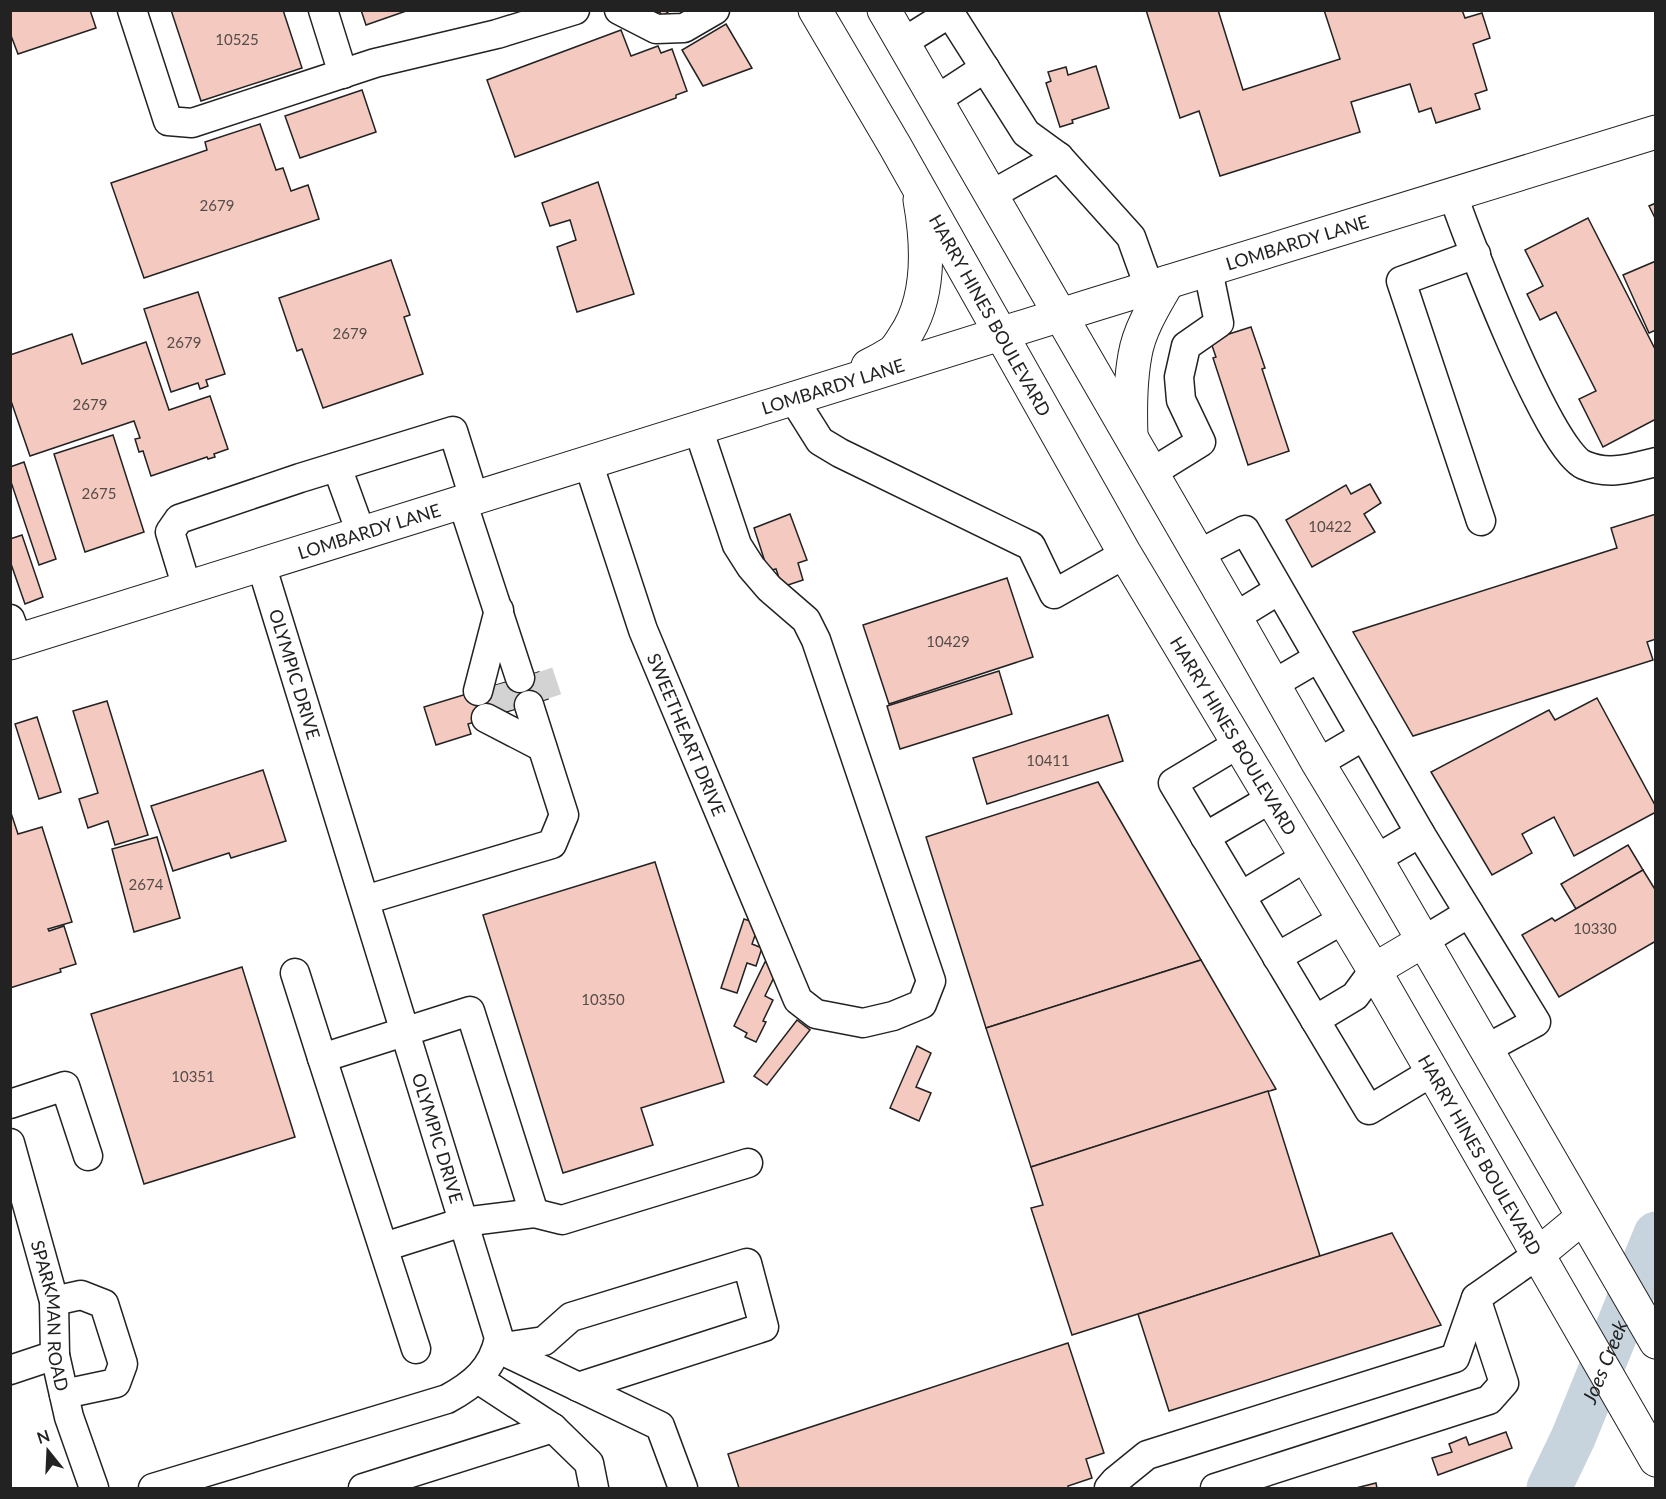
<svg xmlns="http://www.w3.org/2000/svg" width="1666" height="1499" font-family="Lato,sans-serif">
  <rect width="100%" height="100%" fill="#fff"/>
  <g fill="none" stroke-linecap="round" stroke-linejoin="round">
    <!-- river -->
    <path stroke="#c7d3dd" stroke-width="45" id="s1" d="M1549,1488L1573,1438L1656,1234"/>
  </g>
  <!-- building -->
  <g fill="#f3c9c0" stroke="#222" stroke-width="1.5">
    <polygon points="10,10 90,10 96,28 18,54 10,33"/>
    <polygon points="171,10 283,10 302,68 201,101"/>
    <polygon points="361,10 409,10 366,25"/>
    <polygon points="651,10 671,10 662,16 659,11 653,14"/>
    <polygon points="1146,10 1218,10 1243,90 1340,59 1324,10 1462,10 1465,18 1482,13 1490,38 1473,44 1487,90 1475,94 1480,109 1436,123 1431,108 1419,112 1410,84 1351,102 1360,132 1220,176 1199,111 1180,118"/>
    <polygon points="726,24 752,68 703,86 682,50"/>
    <polygon points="621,30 631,56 658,46 661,53 672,49 687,91 676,95 676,98 515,157 487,80"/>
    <polygon points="1096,66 1109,108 1072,120 1073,123 1060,127 1046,83 1051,81 1048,72 1066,67 1068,75"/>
    <polygon points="362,90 376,132 300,158 285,116"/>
    <polygon points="260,124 276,170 283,168 291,191 308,185 319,219 144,278 111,183 207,150 205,142"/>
    <polygon points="598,182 634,294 577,312 557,247 576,240 570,220 550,226 542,203"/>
    <polygon points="1656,203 1656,220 1649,206"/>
    <polygon points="1588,218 1656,351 1656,419 1603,447 1579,399 1596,391 1556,312 1540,320 1527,294 1543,286 1525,250"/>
    <polygon points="391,260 410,315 404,317 423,374 323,408 302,349 297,351 279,298"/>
    <polygon points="1656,261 1656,330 1649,333 1623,275"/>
    <polygon points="198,292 225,374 206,380 208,386 200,389 198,383 171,392 144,309"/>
    <polygon points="1251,327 1265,368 1262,369 1289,451 1248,465 1213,358 1216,357 1210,340"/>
    <polygon points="72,334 82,364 146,342 169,410 210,396 228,449 214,454 215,457 208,459 207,457 151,476 143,451 139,452 135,439 140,438 134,421 30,456 10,398 10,355"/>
    <polygon points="113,435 144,532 85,552 54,454"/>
    <polygon points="24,462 56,559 39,565 10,479 10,467"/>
    <polygon points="1370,484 1381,503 1364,514 1375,532 1312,567 1286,520 1346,485 1351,494"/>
    <polygon points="790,514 807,560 798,563 803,580 782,587 776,569 768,571 754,528"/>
    <polygon points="1656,514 1656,639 1647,642 1653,660 1413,736 1353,632 1617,548 1611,528"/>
    <polygon points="22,535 43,597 25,604 10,561 10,539"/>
    <polygon points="1007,578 1033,657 889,704 863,625"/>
    <polygon points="999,671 1012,714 900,749 887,706"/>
    <polygon points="539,672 548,699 468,724 471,734 436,745 424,707"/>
    <polygon points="1597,698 1656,807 1656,812 1574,856 1554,817 1522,834 1532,853 1492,875 1431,772 1549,710 1555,720"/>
    <polygon points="107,701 148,835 115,845 108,821 88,828 79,799 98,793 73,711"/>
    <polygon points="1108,715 1123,761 987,804 973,758"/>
    <polygon points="37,717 61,792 39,799 15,724"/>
    <polygon points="263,770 286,841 231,858 229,853 173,871 151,806"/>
    <polygon points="1098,782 1201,960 986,1028 926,837"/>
    <polygon points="10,810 18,834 42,827 72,922 48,929 49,931 64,926 76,964 60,969 61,972 10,988"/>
    <polygon points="157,837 180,918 134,932 112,849"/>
    <polygon points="1628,845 1643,870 1576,909 1561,884"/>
    <polygon points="655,862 724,1082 641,1108 653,1145 563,1173 483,915"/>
    <polygon points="1643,870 1656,891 1656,941 1559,997 1522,935 1552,918 1555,921"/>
    <polygon points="744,919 759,924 752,944 762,948 756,966 747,963 737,993 721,988"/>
    <polygon points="1201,960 1276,1089 1031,1167 986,1028"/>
    <polygon points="765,962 778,969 765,996 773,1000 763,1021 766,1022 756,1042 745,1037 747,1033 734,1026"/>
    <polygon points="242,967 295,1137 144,1184 91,1014"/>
    <polygon points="797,1020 810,1030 767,1085 754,1076"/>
    <polygon points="917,1046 931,1053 916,1087 931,1093 919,1121 890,1108"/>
    <polygon points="1268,1091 1320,1256 1072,1335 1031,1208 1043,1205 1031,1167"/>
    <polygon points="1392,1233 1441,1325 1169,1411 1138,1314"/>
    <polygon points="1068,1343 1104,1453 1086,1459 1092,1478 1068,1486 1068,1488 739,1488 728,1454"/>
    <polygon points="1506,1432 1512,1448 1438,1475 1432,1458 1452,1452 1449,1444 1466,1437 1469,1445"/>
    <polygon points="1376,1483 1377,1488 1356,1488"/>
  </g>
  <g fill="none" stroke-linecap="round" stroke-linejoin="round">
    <!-- minor-tunnel -->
    <g stroke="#d3d3d3" stroke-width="28" stroke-dasharray="28 14" stroke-linecap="butt">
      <polyline points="539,672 548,699"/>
      <polyline points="500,684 508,712"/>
    </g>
    <!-- minor casing -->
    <g stroke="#222" stroke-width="31">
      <g id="minor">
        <polyline points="132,10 168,121 192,123 375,63 497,34 575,10"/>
        <polyline points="323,10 343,74"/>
        <polyline points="619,10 656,29 684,28 715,10"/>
        <polyline points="948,10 1026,133 1059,157 1131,237 1149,287"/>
        <polyline points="902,43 950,13"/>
        <polyline points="936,100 985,68"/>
        <polyline points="991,195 1059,157"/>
        <path d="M1453,195C1468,239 1549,451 1584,465C1609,476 1631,468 1656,462"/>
        <polyline points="1476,254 1401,281 1481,521"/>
        <polyline points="793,398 820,441 840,453 1031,546 1054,594 1125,554"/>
        <path id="s2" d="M588,462L643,630L798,1000L816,1014L863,1023L893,1016L922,1004L931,981L816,640L806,620L769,588L751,567L737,545L698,428"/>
        <polyline points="337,467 361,533"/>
        <polyline points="1151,473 1201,442 1181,400 1179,377 1186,346 1219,323 1208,270"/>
        <polyline points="462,501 520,678"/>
        <polyline points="1199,554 1245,530 1420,833 1536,1022 1486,1049"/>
        <polyline points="187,588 170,532 179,519 300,478 453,431 474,498"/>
        <polyline points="1235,617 1279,590"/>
        <polyline points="10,619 18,640"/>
        <polyline points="1272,685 1318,658"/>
        <polyline points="478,691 499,610"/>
        <polyline points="486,718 542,747"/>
        <polyline points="1238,744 1173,783 1369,1110 1432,1072"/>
        <polyline points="1318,763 1364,736"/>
        <polyline points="1205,837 1272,798"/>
        <polyline points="1376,859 1420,833"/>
        <polyline points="1241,896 1306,857"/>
        <polyline points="365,900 552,844 564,815 529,705"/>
        <polyline points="1423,941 1469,913"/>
        <polyline points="1277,957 1344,919"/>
        <polyline points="295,973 322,1058 470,1011 534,1213 463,1222 384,1247"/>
        <polyline points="1315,1020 1355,996 1374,970"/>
        <polyline points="322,1058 416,1349"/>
        <polyline points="10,1104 65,1086 88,1156"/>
        <path id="s3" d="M10,1143L54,1301L55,1355L69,1417L94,1488"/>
        <polyline points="534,1213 562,1220 748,1163"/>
        <polyline points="54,1301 81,1295 104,1304 123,1364 116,1383 64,1394"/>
        <polyline points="497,1348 544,1341 571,1317 747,1263 764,1327 578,1387"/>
        <polyline points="497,1348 660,1426 683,1488"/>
        <polyline points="10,1370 55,1355"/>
        <polyline points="478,1379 553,1428 589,1463 594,1488"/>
        <path d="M153,1488L447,1399C473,1385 493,1369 499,1338L261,564"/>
        <polyline points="363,1488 553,1428"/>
        <polyline points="1109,1488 1115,1481 1147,1455 1455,1358 1476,1298 1537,1255"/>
        <polyline points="1215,1488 1489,1400 1504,1383 1476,1298"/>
      </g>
    </g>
    <!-- major casing -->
    <g stroke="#222" stroke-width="35">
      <g id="major">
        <path id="s4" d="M815,10L895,146L1125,554L1374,970L1656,1460"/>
        <polyline points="884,10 1235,617 1318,763 1376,859 1656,1342"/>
        <path d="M868,366C876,362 885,357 893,352C897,348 901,342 904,337C931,298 928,245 920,200"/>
        <path d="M1131,436C1130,409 1130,382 1135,355C1139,330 1155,304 1168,282"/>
        <path id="s5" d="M10,643L1096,304L1656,132"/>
        <polyline points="1374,970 1423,941"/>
        <polyline points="1537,1255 1583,1217"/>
      </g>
    </g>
    <!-- minor -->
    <use href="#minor" stroke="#fff" stroke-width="28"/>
    <!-- major -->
    <use href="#major" stroke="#fff" stroke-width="33"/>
  </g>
  <g text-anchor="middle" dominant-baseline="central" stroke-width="4.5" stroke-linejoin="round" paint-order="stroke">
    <!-- number labels -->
    <g font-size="15" fill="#564c4a">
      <text x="237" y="39">10525</text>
      <text x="217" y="205">2679</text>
      <text x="350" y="333">2679</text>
      <text x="184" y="342">2679</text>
      <text x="90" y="404">2679</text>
      <text x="99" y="493">2675</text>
      <text x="1330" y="526">10422</text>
      <text x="948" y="641">10429</text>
      <text x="1048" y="760">10411</text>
      <text x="146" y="884">2674</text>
      <text x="1595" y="928">10330</text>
      <text x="603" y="999">10350</text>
      <text x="193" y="1076">10351</text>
    </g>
    <!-- street labels -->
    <g font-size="18" fill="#222" stroke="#fff">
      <text stroke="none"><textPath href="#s5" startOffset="1348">LOMBARDY LANE</textPath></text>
      <text stroke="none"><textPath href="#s4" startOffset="352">HARRY HINES BOULEVARD</textPath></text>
      <text stroke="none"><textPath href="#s5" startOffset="862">LOMBARDY LANE</textPath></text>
      <text stroke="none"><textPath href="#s5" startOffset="376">LOMBARDY LANE</textPath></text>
      <text transform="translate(295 674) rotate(73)">OLYMPIC DRIVE</text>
      <text stroke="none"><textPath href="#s2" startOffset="290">SWEETHEART DRIVE</textPath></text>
      <text stroke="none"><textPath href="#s4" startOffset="838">HARRY HINES BOULEVARD</textPath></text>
      <text transform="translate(438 1138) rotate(73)">OLYMPIC DRIVE</text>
      <text stroke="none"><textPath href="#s4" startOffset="1324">HARRY HINES BOULEVARD</textPath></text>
      <text stroke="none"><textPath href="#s3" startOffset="178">SPARKMAN ROAD</textPath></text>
    </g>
    <!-- water labels -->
    <g font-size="20" font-style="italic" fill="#222" stroke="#fff">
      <text stroke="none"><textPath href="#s1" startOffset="138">Joes Creek</textPath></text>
    </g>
  </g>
  <!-- border -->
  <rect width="1666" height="1499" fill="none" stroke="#222222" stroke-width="24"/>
  <!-- north arrow -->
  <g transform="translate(48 1451) rotate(342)" stroke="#ffffff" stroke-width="4.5" paint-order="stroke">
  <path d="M0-4.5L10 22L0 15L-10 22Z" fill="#222222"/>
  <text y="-9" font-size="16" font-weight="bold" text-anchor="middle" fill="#222222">N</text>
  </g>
</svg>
